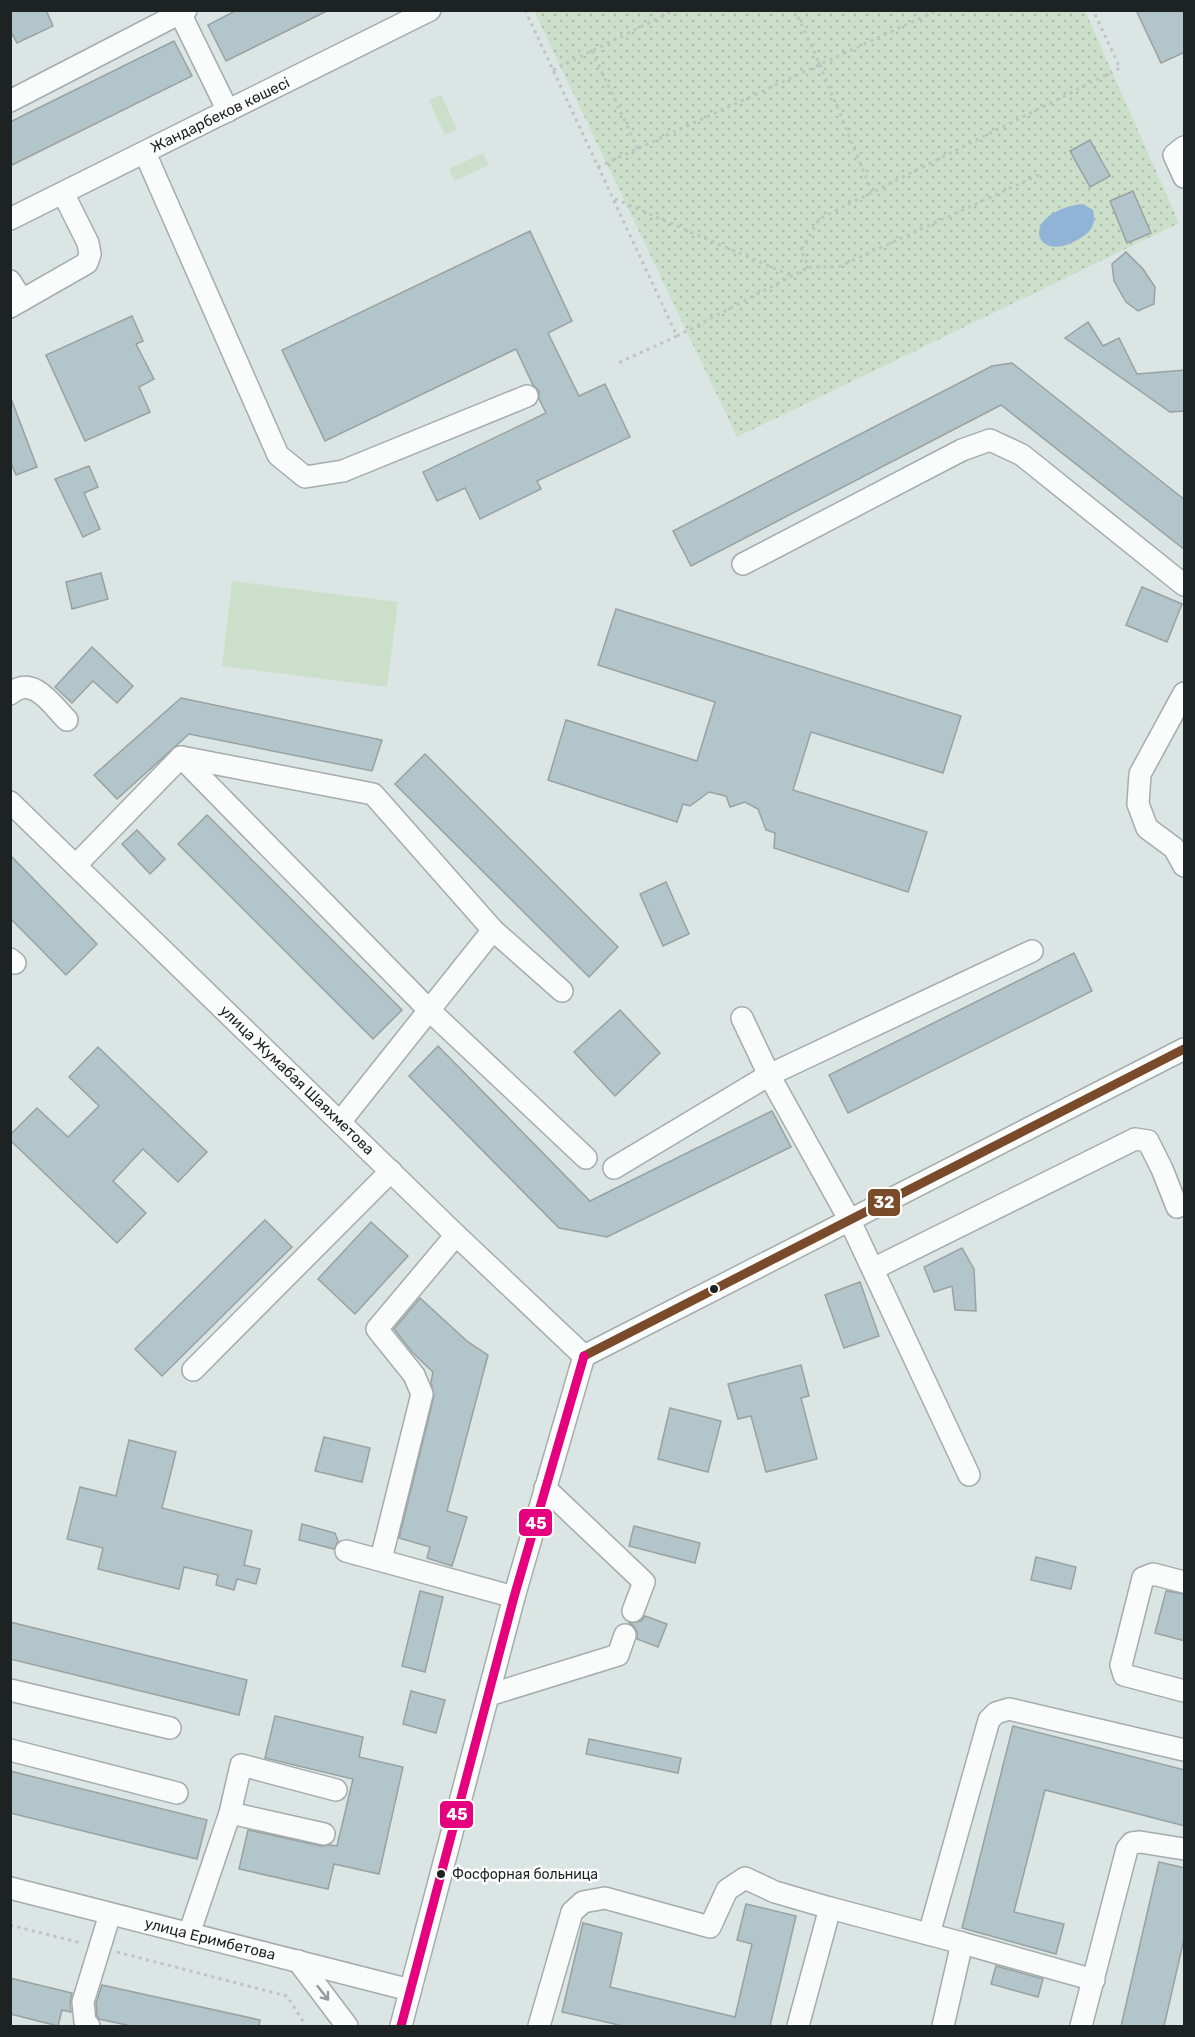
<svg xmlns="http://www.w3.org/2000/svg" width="1195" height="2037" font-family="Rubik,sans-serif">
  <defs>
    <pattern id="park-dots" width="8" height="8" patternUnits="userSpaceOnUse" patternTransform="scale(1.5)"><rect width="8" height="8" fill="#ccdfca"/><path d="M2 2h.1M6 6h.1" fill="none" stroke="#afbfad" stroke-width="1.8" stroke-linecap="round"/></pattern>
  </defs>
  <rect width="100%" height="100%" fill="#dbe5e4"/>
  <!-- green -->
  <g fill="#ccdfca">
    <polygon points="441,95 457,129 445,135 429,100"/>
    <polygon points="483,153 489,165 454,181 449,169"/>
    <polygon points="232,581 398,602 387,687 222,666"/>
  </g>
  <!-- park -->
  <polygon fill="url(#park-dots)" points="534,11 1085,11 1179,223 737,437"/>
  <!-- water -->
  <path fill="#90b3d7" d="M1083,204L1093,210C1096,222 1093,230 1082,237C1034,269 1016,212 1083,204Z"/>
  <!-- building -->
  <g fill="#b1c5cb" stroke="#9aa1a1" stroke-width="1.5">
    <polygon points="10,10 46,10 53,26 17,43 10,30"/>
    <polygon points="237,10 329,10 226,61 208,25"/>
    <polygon points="1136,10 1185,10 1185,52 1161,63"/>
    <polygon points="174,41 192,76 10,166 10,122"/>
    <polygon points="1090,140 1110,176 1090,187 1070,151"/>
    <polygon points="1133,191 1151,233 1127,243 1110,201"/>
    <polygon points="530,231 572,321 548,333 579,396 605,384 630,437 537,481 541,489 480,519 465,488 437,501 423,472 546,413 539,399 539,391 533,385 516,349 325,441 282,350"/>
    <polygon points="1126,252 1143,269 1155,287 1154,304 1138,311 1126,302 1114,281 1112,264"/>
    <polygon points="132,316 143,341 136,344 154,379 139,387 150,412 85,441 46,355"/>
    <polygon points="1088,322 1103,346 1119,338 1137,374 1185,370 1185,411 1170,412 1065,338"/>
    <polygon points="1012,363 1185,500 1185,550 1001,405 691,566 673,531 992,366"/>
    <polygon points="10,401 12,401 37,467 16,475 10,461"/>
    <polygon points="89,466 98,487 84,493 100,529 83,537 55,479"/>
    <polygon points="101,573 108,599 72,609 66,582"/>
    <polygon points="1142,587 1182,604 1167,642 1126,625"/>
    <polygon points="616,609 961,716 943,773 811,732 793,790 927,832 908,892 774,848 775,833 766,830 758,809 745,802 730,807 726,796 709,792 690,806 683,804 677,822 548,780 566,720 697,761 715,702 598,665"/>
    <polygon points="92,647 133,686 117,703 93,681 72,703 55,687"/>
    <polygon points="181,698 382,740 372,771 189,734 117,799 94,775"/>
    <polygon points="425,754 618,947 589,977 395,784"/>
    <polygon points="207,815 402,1010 373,1039 178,844"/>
    <polygon points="137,830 165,859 150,874 122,844"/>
    <polygon points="10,855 97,944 66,975 10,918"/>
    <polygon points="666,882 689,934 663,946 640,894"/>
    <polygon points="1074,953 1092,991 848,1113 829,1075"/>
    <polygon points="620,1010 660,1053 615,1096 574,1052"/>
    <polygon points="438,1046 590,1201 772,1111 791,1147 607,1237 559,1228 409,1076"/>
    <polygon points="98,1047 207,1152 178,1182 143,1149 113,1181 146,1213 117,1243 10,1140 10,1135 37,1108 68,1137 99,1106 69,1077"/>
    <polygon points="265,1220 292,1247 162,1376 135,1349"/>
    <polygon points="371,1222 408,1256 355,1314 318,1279"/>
    <polygon points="962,1248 974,1269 976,1311 955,1310 952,1286 934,1292 924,1267"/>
    <polygon points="860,1282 879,1336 844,1348 825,1295"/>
    <polygon points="420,1298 468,1342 488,1355 447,1511 467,1517 452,1566 427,1558 430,1547 399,1538 434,1396 431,1382 433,1372 412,1352 394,1329"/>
    <polygon points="801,1365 809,1396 801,1398 817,1459 766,1472 751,1416 738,1419 728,1384"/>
    <polygon points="670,1408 721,1421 708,1472 658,1459"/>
    <polygon points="324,1437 370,1448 362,1482 315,1471"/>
    <polygon points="129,1440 176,1452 162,1508 252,1531 244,1565 260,1569 256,1584 237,1579 234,1590 216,1585 218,1575 184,1567 179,1589 98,1569 103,1548 67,1539 80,1487 116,1496"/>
    <polygon points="302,1524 335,1533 338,1541 334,1549 299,1540"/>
    <polygon points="634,1526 700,1543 695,1563 629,1546"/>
    <polygon points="1036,1557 1076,1567 1071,1589 1031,1580"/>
    <polygon points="420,1591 443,1597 425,1672 402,1666"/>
    <polygon points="1166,1591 1185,1594 1185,1641 1155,1633"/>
    <polygon points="645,1616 667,1624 658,1647 637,1639 637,1632 634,1626 629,1623 641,1621"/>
    <polygon points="10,1622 247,1680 239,1715 10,1659"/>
    <polygon points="411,1691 445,1700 436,1733 403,1724"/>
    <polygon points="275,1716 363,1737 359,1757 403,1767 379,1874 334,1864 328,1889 239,1869 248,1830 321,1846 330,1845 337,1846 353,1779 265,1758"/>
    <polygon points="1013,1726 1185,1770 1185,1826 1045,1790 1014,1912 1064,1924 1056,1954 962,1928"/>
    <polygon points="589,1739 681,1758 678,1773 586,1754"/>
    <polygon points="10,1771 207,1820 197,1859 10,1813"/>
    <polygon points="1159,1862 1185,1868 1185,1935 1164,2026 1121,2026"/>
    <polygon points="746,1904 796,1916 770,2026 623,2026 562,2012 583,1923 622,1933 610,1987 735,2017 752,1944 737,1940"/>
    <polygon points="996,1966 1043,1979 1038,1997 991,1984"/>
    <polygon points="10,1978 72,1993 70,2003 71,2012 62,2010 58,2026 10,2014"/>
    <polygon points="102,1985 260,2020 259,2026 131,2026 99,2019 97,2016 96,2003"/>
  </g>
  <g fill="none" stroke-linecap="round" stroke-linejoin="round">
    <!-- minor casing -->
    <g stroke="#a5acac" stroke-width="24">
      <g id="minor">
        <polyline points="180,13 228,111"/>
        <polyline points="10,101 186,10"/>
        <polyline points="1184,147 1174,155 1184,177"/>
        <polyline points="145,153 278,455 305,477 343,471 527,396"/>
        <polyline points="10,219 430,10"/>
        <polyline points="10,281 22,300"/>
        <polyline points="10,307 87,263 90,254 88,243 63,193"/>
        <polyline points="743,564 962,450 990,440 1022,455 1184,585"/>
        <polyline points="1184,693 1140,774 1138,804 1147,828 1174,848 1184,866"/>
        <path d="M10,694C33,674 52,705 67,720"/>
        <polyline points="181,757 373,794 493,930 562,991"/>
        <polyline points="10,802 456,1235 584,1356"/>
        <polyline points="76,865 181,757 429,1010 586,1158"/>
        <polyline points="10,959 15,963"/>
        <polyline points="742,1018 769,1075 849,1219 969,1475"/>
        <polyline points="340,1122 493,930"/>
        <polyline points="614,1168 769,1075 1032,951"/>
        <polyline points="873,1269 1135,1139 1148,1141 1162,1169 1177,1207"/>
        <polyline points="584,1356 1184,1049"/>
        <polyline points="193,1370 391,1171"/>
        <polyline points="545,1488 644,1582 633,1611"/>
        <polyline points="346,1551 514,1597"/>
        <polyline points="381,1559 422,1394 414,1375 377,1329 456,1235"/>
        <polyline points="1184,1582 1153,1574 1143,1578 1121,1665 1124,1675 1184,1691"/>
        <polyline points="10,1690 170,1728"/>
        <polyline points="489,1695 618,1655 625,1635"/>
        <polyline points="10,1750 177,1793"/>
        <polyline points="230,1813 324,1834"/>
        <polyline points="10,1888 410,1990"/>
        <polyline points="189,1934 230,1813 241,1765 336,1790"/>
        <polyline points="929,1934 989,1720 996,1713 1009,1709 1184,1750"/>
        <polyline points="962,1943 1094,1980"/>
        <polyline points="298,1961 347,2026"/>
        <polyline points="89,2026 85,2022 83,2002 110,1914"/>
        <polyline points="401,2026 514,1597 584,1356"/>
        <polyline points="539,2026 572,1912 583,1902 605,1898 710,1927 727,1890 745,1878 775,1892 830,1908"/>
        <polyline points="798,2026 830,1908 962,1943 943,2026"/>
        <polyline points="1081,2026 1127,1849 1132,1843 1140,1842 1184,1849"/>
      </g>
    </g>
    <!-- path -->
    <g stroke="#c0c3c3" stroke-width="3" stroke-dasharray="3 4.5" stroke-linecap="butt">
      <polyline points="525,10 677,336 618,363"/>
      <polyline points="795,10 820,65 872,192"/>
      <polyline points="592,51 638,149"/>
      <polyline points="553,70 675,10"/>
      <polyline points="598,167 938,10"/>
      <polyline points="1039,175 838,267 809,267 801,250 819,219 1120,68 1093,10"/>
      <polyline points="615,199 792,276"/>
      <polyline points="677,336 809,267"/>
      <polyline points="10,1925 81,1943"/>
      <polyline points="117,1952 287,1996 306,2026"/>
    </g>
    <!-- minor -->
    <use href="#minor" stroke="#fafbfb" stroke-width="21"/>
    <!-- bus-1 casing -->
    <g stroke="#fff" stroke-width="14">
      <polyline id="bus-1" points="584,1356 1184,1049"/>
    </g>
    <!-- bus-2 casing -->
    <g stroke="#fff" stroke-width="14">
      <polyline id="bus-2" points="401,2026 514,1597 584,1356"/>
    </g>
    <!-- bus-1 -->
    <use href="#bus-1" stroke="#7a4b2a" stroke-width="9"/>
    <!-- bus-2 -->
    <use href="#bus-2" stroke="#e5007d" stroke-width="9"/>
  </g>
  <!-- one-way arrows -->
  <defs><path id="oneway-shaft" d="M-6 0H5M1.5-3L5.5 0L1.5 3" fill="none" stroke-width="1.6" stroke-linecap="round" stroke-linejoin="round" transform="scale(1.5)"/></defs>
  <use stroke="#979a9a" href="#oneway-shaft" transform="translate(323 1993) rotate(52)"/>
  <!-- markers -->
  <g fill="#1d2323" stroke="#fff" stroke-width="2">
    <circle cx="714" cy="1289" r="5"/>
    <circle cx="441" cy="1874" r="5"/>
  </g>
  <g text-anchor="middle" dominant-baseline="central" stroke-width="5" stroke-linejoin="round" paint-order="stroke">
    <!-- bus labels -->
    <g font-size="14" fill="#1d2323" stroke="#fff" text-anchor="start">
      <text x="452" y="1874">Фосфорная больница</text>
    </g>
    <!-- street labels -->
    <g font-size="15" fill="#1d2323" stroke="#fff">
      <text transform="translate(220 115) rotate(-26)">Жандарбеков көшесі</text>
      <text transform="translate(297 1080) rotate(44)">улица Жумабая Шаяхметова</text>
      <text transform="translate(210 1939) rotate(14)">улица Еримбетова</text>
    </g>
  </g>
  <g stroke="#fff" stroke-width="2">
    <rect x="867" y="1188" width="34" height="29" rx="6" fill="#7a4b2a"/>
    <rect x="518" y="1508" width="35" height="29" rx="6" fill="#e5007d"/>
    <rect x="439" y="1800" width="35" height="29" rx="6" fill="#e5007d"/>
  </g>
  <g font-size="16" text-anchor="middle" font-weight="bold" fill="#fff">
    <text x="884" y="1208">32</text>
    <text x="536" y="1529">45</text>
    <text x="457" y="1820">45</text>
  </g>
  <!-- border -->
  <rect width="1195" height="2037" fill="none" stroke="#1d2323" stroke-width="24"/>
</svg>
